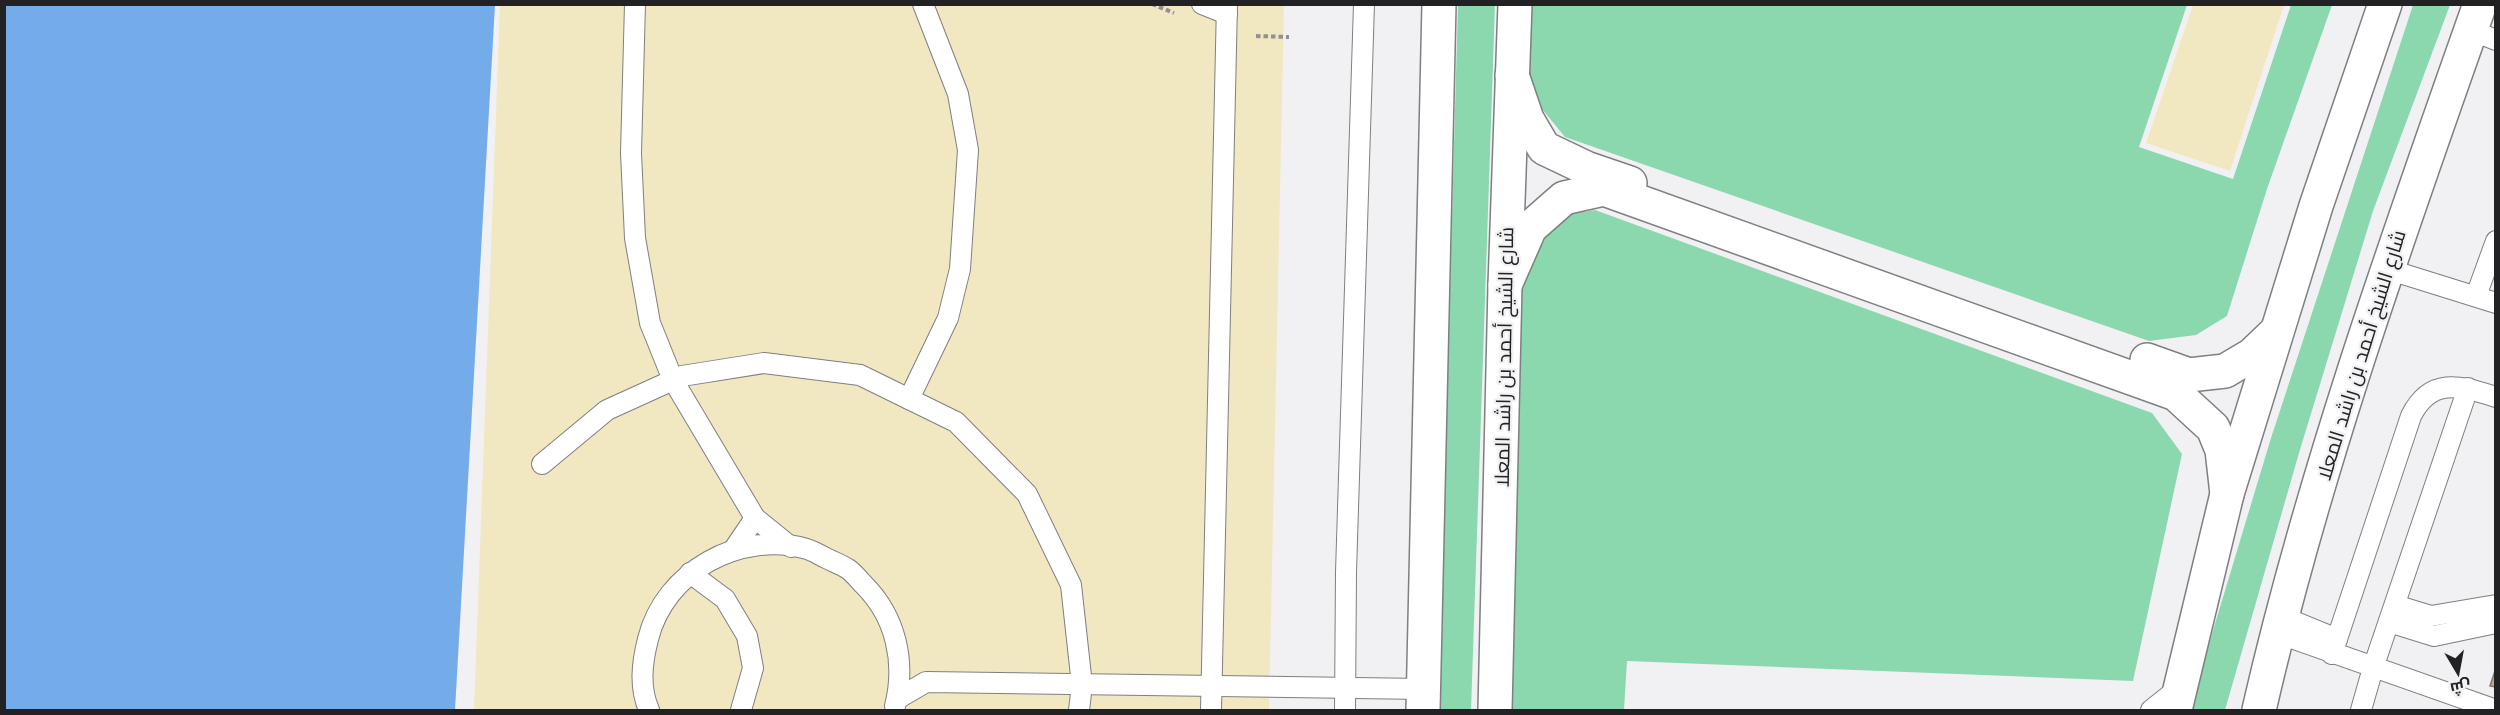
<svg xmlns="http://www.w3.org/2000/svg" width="2500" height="715" font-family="'PT Sans',Cairo,sans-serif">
  <rect width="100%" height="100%" fill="#f1f1f4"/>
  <!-- green -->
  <g fill="#8bd8ae">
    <polygon points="1458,5 1495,5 1471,710 1438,710"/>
    <polygon points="1526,5 2187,5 2139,147 2233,179 2291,5 2332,5 2267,189 2227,316 2196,335 2149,341 1565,137 1542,109 1523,71"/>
    <polygon points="2413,5 2450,5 2373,211 2299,453 2225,710 2189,710 2271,438"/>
    <polygon points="1595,210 2152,413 2182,454 2133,681 1627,661 1624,710 1508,710 1515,280 1546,218"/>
  </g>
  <!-- sand -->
  <g fill="#f1e8c2">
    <polygon points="500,5 1284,5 1269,710 474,710"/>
    <polygon points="2193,5 2284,5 2230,171 2146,143"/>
  </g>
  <!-- water -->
  <polygon fill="#73ace9" points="4,5 495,5 455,710 5,710"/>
  <!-- building -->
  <polygon fill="#d8a95f" stroke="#7c7a77" stroke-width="1.5" points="2496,668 2496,687 2490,686"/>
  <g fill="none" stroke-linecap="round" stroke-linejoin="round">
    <!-- service casing -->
    <g stroke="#7f7f83" stroke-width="22">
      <g id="service">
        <polyline points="635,4 631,153 635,238 650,323 673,380 755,518"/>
        <polyline points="1202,4 1227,14"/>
        <polyline points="2471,30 2496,40"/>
        <polyline points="2387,269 2496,303"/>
        <polyline points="2476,296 2496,241"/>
        <polyline points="909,399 948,318 960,269 968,150 958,94 923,4"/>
        <polyline points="542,464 607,410 682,376 764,363 860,375 956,422 1027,494 1071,585 1082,685 1079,710"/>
        <polyline points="734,549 755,518 791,547"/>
        <polyline points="690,573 725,599 747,636 753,668 741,710"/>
        <polyline points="2395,605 2431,616 2496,605"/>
        <polyline points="2281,616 2337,639"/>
        <polyline points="2389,622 2434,636 2496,623"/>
        <polyline points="2277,633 2496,710"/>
        <path d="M2332,654L2411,416C2431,376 2460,386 2496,397"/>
        <polyline points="897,699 926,682 1424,689"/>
        <path d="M649,710C639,687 642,663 648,639C665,571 740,530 807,549C814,551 821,556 828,559C834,562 842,565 848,569C854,573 859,580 864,585C896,617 906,662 895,706"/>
        <polyline points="1211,710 1227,4"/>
        <polyline points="1345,710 1346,572 1364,4"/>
        <polyline points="2151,710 2180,687"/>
        <polyline points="2361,710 2373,668 2468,388"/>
      </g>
    </g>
    <!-- tertiary casing -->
    <g stroke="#7f7f83" stroke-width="36">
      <g id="tertiary">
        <polyline points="2175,710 2227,494 2316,206 2385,4"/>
        <path d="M2259,710C2314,470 2398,237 2480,4"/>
      </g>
    </g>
    <!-- secondary casing -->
    <g stroke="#7f7f83" stroke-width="36">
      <g id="secondary">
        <polyline points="1512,75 1527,119 1544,148 1586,168 1630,183"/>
        <polyline points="1505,285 1530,228 1564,198 1604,189 2176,394 2213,428 2222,450 2227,494"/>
        <polyline points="2147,360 2189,375 2225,371 2252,355 2276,332"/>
        <polyline points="1423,710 1439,4"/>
        <polyline points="1495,710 1505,285 1515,4"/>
      </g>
    </g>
    <!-- path -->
    <g stroke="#919194" stroke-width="4" stroke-dasharray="4.5 3" stroke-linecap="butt">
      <polyline points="1152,4 1174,13"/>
      <polyline points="1256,36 1289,37"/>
    </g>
    <!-- service -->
    <use href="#service" stroke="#fff" stroke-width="20"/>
    <!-- tertiary -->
    <use href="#tertiary" stroke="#fff" stroke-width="33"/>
    <!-- secondary -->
    <use href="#secondary" stroke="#fff" stroke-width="33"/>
  </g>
  <g text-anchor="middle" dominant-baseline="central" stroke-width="4.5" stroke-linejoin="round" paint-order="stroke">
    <!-- street labels -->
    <g font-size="20" fill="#222224" stroke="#f1f1f4">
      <text transform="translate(2361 355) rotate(-73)">شارع الشيخ أحمد بن راشد المعلا</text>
      <text transform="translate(1504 357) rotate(-89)">شارع الشيخ أحمد بن راشد المعلا</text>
    </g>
  </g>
  <!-- border -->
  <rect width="2500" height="715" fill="none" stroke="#222224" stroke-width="12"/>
  <!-- north arrow -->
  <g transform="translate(2458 673) rotate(170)" stroke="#f1f1f4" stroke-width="4.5" paint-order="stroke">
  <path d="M0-4.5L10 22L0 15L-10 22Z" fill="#222224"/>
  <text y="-9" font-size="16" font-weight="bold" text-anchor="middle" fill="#222224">ش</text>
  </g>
</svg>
